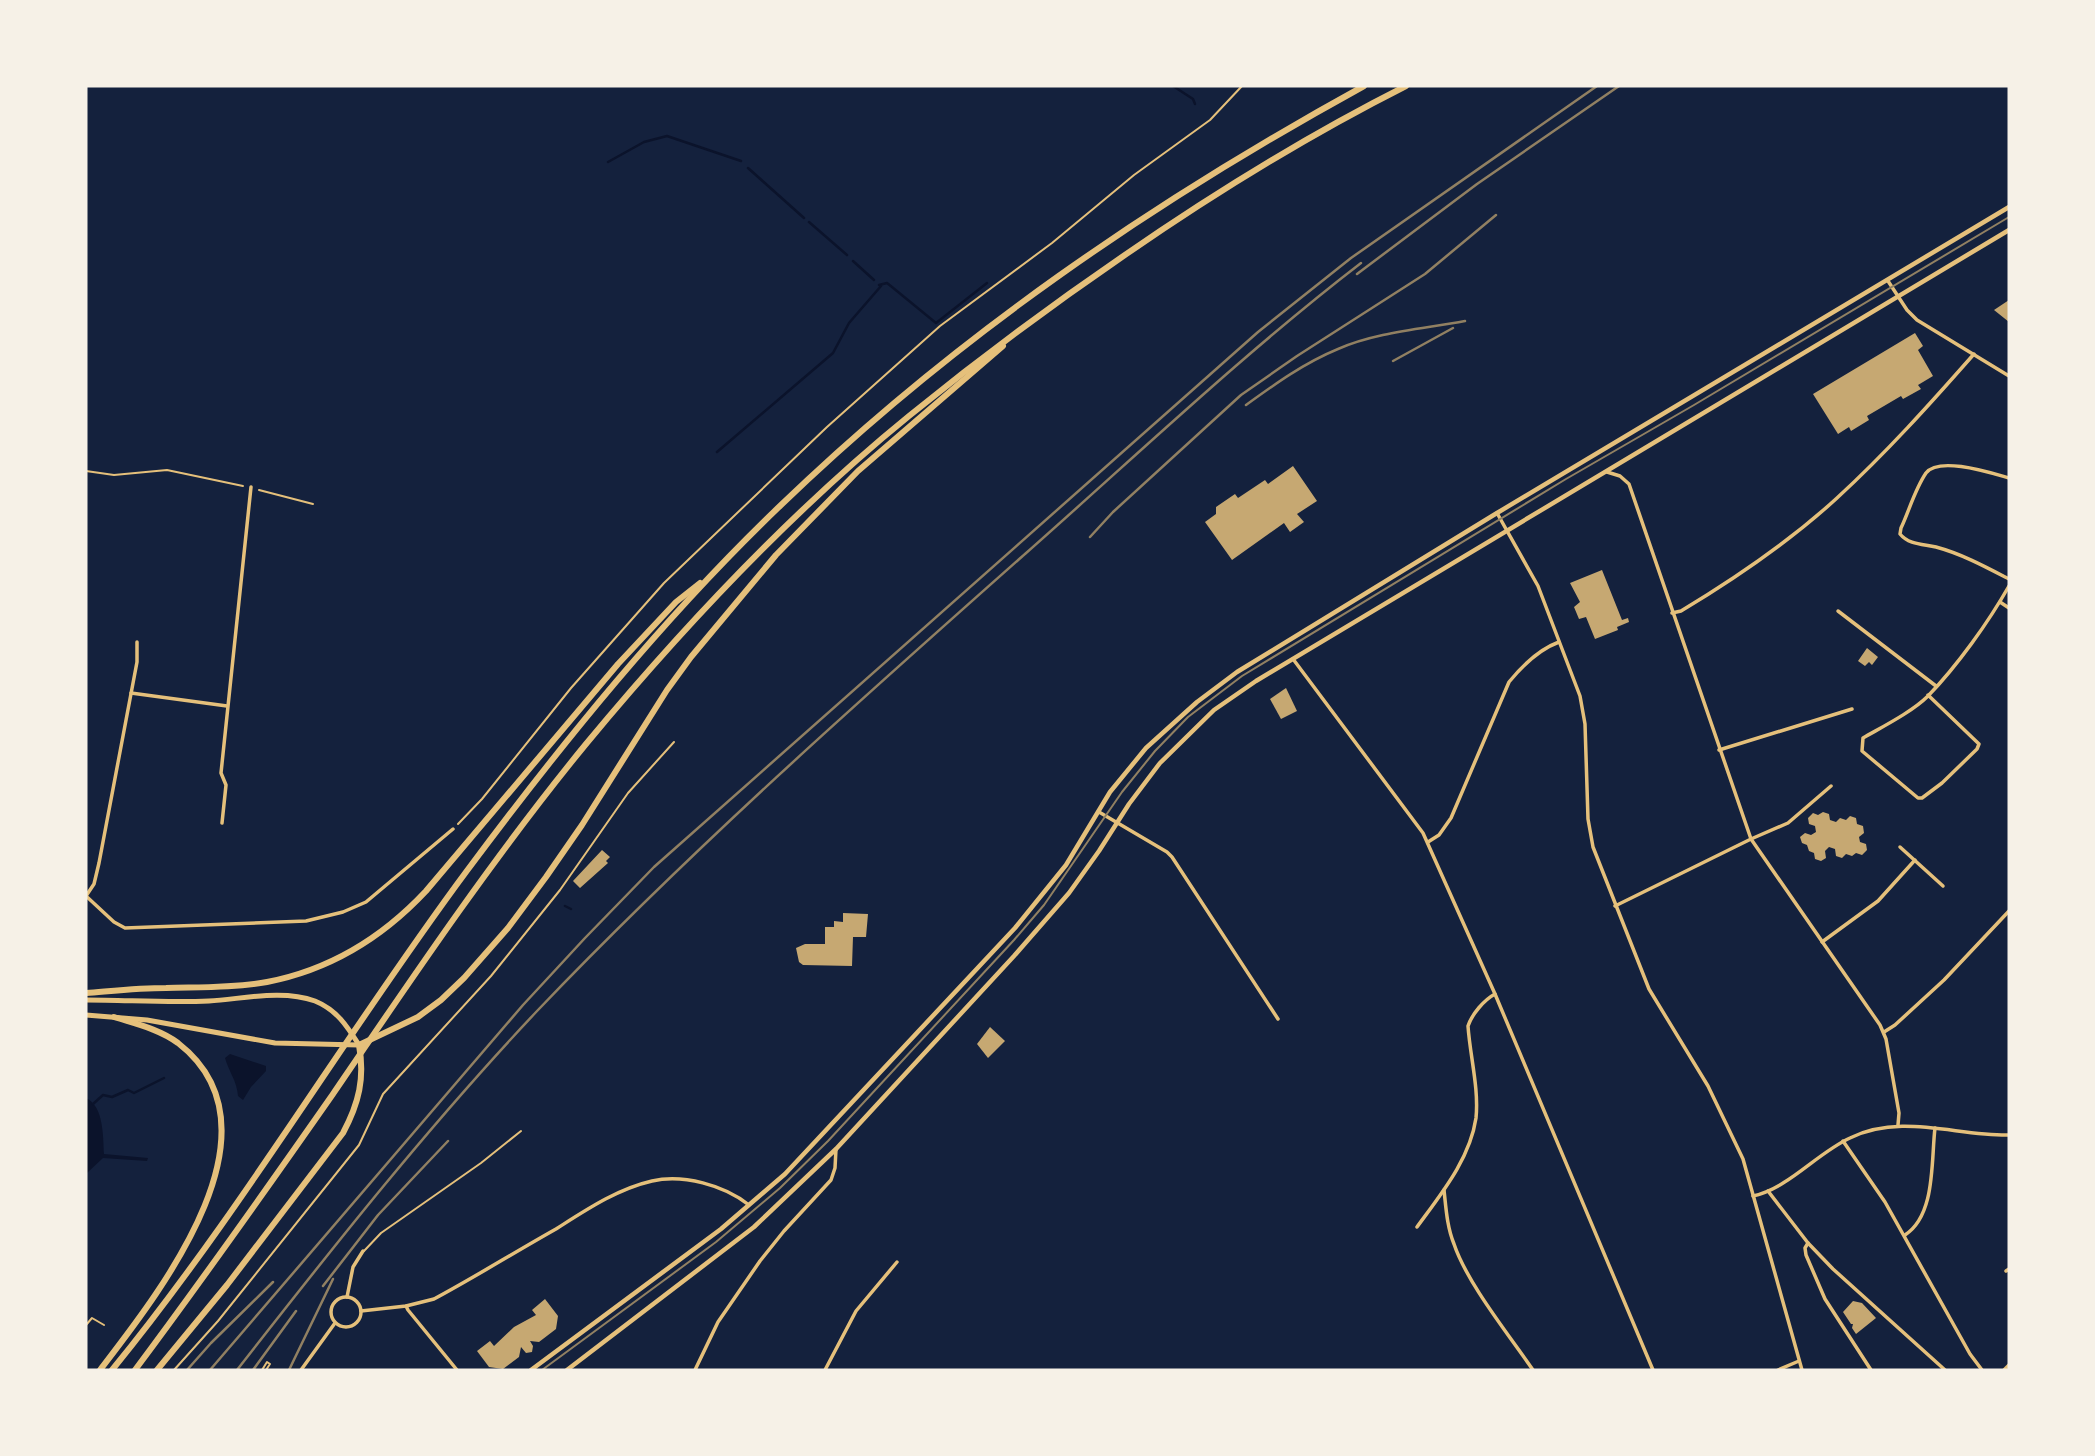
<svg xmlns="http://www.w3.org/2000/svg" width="2095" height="1456" font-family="'Golos Text',sans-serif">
  <rect width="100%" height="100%" fill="#14213d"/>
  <!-- water -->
  <g fill="#0b132b">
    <path d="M230,1054L266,1066V1071L251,1087L243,1100L238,1096C237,1081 229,1072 225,1058Z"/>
    <path d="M86,1098C104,1106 103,1137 104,1154L148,1158L147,1161L103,1158L86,1174Z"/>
  </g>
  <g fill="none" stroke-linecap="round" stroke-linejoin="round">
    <!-- stream -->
    <g stroke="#0b132b" stroke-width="2.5">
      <polyline points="1173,86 1193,99 1195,104"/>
      <polyline points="608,162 644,142 667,136 741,161"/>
      <polyline points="748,168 804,218"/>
      <polyline points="809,222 847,255"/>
      <polyline points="853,261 874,280"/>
      <polyline points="879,285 887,283 892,287 936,323 987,283"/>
      <polyline points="717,452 833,353 849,323 881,286"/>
      <polyline points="565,906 571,909"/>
      <polyline points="93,1104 103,1095 112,1097 128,1090 134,1093 164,1078"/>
    </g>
  </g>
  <!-- building -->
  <g fill="#c6a872">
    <polygon points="2009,300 2009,322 1994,310"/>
    <polygon points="1915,333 1923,346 1918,350 1933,376 1918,385 1921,389 1903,399 1901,396 1867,416 1869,420 1851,431 1849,427 1838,434 1813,394"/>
    <polygon points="1293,466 1317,501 1297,514 1304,522 1290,532 1284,523 1232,560 1205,522 1216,514 1216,507 1235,494 1238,498 1265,480 1268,484"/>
    <polygon points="1602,570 1622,620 1628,618 1629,622 1617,627 1618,630 1595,639 1586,617 1579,619 1574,607 1580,602 1570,583"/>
    <polygon points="1867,648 1878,657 1872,665 1869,662 1865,666 1858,661"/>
    <polygon points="1286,688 1297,711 1281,719 1270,699"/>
    <polygon points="1823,812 1829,814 1830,820 1836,822 1840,818 1846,820 1850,816 1856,818 1857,824 1863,826 1864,833 1859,837 1860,842 1866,844 1867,850 1862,855 1856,853 1852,856 1846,854 1842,858 1836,856 1835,849 1829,847 1825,851 1826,858 1821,861 1815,859 1814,853 1809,851 1807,845 1802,843 1800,837 1805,833 1811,835 1816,832 1815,826 1809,824 1808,818 1813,813 1818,815"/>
    <polygon points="602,850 610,857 606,861 608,863 580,888 573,881"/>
    <polygon points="843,913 868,914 866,937 853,937 852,966 803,965 799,962 796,948 805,944 825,944 825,927 834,927 834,921 843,922"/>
    <polygon points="990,1027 1005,1041 988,1058 977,1044"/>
    <polygon points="545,1299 558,1316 556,1329 539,1342 530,1341 533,1346 532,1352 526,1353 521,1347 519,1357 503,1369 489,1367 477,1351 490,1341 494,1346 514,1327 536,1315 532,1310"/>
    <polygon points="1853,1301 1862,1303 1876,1318 1856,1334 1852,1328 1853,1324 1851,1324 1843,1312"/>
  </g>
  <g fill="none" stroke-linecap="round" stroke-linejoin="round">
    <!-- path -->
    <g stroke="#e5c07b" stroke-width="2">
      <polyline points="86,471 114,475 167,470 243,486"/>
      <polyline points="259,490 313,504"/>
      <polyline points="458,824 482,799 571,688 664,583 827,427 940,326 1052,243 1134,175 1210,120 1242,86"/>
      <polyline points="86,1325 92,1318 104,1325"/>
      <polyline points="262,1370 267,1362 270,1364 266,1370"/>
    </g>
    <!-- service -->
    <g stroke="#e5c07b" stroke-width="2">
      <polyline points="364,1251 381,1233 481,1163 521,1131"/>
      <polyline points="174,1370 218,1321 359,1145 383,1094 491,976 560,890 628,793 674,742"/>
    </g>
    <!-- minor -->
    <g stroke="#e5c07b" stroke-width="3.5">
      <polyline points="1888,281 1907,310 1917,320 2009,376"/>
      <polyline points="1607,472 1620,476 1629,484 1751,839 1880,1025 1886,1039 1899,1113 1898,1125"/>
      <path d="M2009,478C1991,473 1939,456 1926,473C1915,489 1909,511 1901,528L1900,534C1909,545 1923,544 1936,547C1962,554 1986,567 2009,579"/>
      <polyline points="1497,513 1538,586 1580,696 1585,724 1588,819 1593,847 1649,989 1708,1086 1743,1159 1802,1370"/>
      <polyline points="2000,602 2009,608"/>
      <polyline points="1838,611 1936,686"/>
      <path d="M1672,613L1681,611C1736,578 1789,542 1837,498C1886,453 1930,404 1974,354"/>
      <polyline points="1293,659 1423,833 1495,994 1653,1370"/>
      <polyline points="131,693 227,706"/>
      <path d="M1928,695L1979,744L1977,749L1942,783L1922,798H1918L1862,751L1863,738C1882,727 1912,712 1928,696C1957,666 1988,623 2009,586"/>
      <polyline points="1719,750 1852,709"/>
      <polyline points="1099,812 1167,852 1172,857 1278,1019"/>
      <polyline points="222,823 226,785 221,773 251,487"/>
      <path d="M1428,842L1439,835L1451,818L1509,682C1522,666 1540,649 1559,642"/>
      <polyline points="1900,847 1943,886"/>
      <polyline points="86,896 114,922 125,928 306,921 343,912 366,902 453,829"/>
      <polyline points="86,896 94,884 99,863 137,662 137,642"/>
      <polyline points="1615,906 1751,839 1788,823 1831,786"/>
      <polyline points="1822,942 1878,901 1915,860"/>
      <polyline points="1884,1032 1895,1025 1944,980 2009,911"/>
      <polyline points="1843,1141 1885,1202 1970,1354 1982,1370"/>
      <path d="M1444,1190C1446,1208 1447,1227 1454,1244C1467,1283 1509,1335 1533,1370"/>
      <polyline points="1768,1191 1808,1243 1833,1269 1945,1370"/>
      <path d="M1753,1196C1789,1188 1817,1153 1850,1138C1901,1113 1956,1136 2009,1135"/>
      <path d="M1417,1227C1441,1194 1470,1159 1476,1118C1479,1088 1470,1056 1468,1026C1472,1014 1484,1000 1495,994"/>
      <path d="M1905,1235C1936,1215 1931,1160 1935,1128"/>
      <polyline points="1808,1243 1805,1248 1806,1255 1825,1299 1871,1370"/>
      <polyline points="2006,1271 2009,1269"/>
      <circle cx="346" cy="1312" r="15"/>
      <polyline points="347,1297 353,1267 363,1251"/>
      <polyline points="406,1306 408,1310 457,1370"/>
      <path d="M361,1311L406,1306L434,1299C475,1277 515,1252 556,1229C586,1210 617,1189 652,1181C683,1174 724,1185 749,1205"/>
      <polyline points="301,1370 335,1323"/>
      <polyline points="695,1370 718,1322 760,1261 784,1231 831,1180 835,1168 836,1149"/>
      <polyline points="825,1370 856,1311 897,1262"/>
      <polyline points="1778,1370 1799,1361"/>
      <polyline points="2004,1370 2009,1365"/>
    </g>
    <!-- tertiary -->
    <g stroke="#e5c07b" stroke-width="4.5">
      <polyline points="531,1370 721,1229 785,1174 1015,928 1066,865 1110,792 1146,748 1197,702 1237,672 1497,513 2009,207"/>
      <polyline points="567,1370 754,1227 836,1149 1014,956 1069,893 1099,851 1129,804 1160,763 1214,710 1256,681 2009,230"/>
    </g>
    <!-- secondary -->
    <g stroke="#e5c07b" stroke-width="5">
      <path d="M86,1000C127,1000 168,1003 209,1001C243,999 282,989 315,1001C337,1010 347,1026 359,1045"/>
      <polyline points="86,1015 147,1020 275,1043 359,1045"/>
    </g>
    <!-- trunk -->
    <g stroke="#e5c07b" stroke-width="6">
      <path d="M86,993C112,991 139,988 166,988C199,987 234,988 267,982C329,970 383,937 426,891L618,664L676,602L700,583"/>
      <path d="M100,1370C160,1292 289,1129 178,1043C159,1029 136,1024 114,1017"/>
      <path d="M112,1370C241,1212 345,1035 466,872C562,743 665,616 781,505C955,337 1153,202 1364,86"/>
      <path d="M135,1370C203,1279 268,1187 333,1094C414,975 495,855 586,744C683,627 791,512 909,416C978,360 1049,307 1122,257C1213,194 1307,136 1406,86"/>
      <path d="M157,1370L227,1285L343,1133C359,1103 365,1078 359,1045L418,1017L441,1000L464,978L508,928L546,877L582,825L667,690L691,657L776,555L858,471L1003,346"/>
    </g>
    <!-- tram -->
    <polyline stroke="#918062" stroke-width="2" points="542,1370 716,1242 780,1188 828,1141 1014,940 1044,905 1122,792 1155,751 1188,717 1242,676 1566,479 1694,405 2009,217"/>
    <!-- rail -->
    <g stroke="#918062" stroke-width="2.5">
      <polyline points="1357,274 1477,184 1619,86"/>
      <polyline points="1393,361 1453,328"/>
      <path d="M1246,405C1275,384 1304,363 1338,349C1377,332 1423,329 1465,321"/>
      <polyline points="1090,537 1113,512 1241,395 1297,356 1425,274 1496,215"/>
      <polyline points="323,1286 378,1215 448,1141"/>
      <polyline points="187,1370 211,1343 273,1282"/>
      <polyline points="210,1370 523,1005 585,938 654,867 1258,332 1351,258 1597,86"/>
      <path d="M237,1370C333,1247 431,1123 538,1010C692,849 858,702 1025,554C1136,456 1244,353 1361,263"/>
      <polyline points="253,1370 296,1311"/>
      <polyline points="289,1370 333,1279"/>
    </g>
  </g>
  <!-- border -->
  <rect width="2095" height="1456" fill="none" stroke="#f6f1e7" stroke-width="175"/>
</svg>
